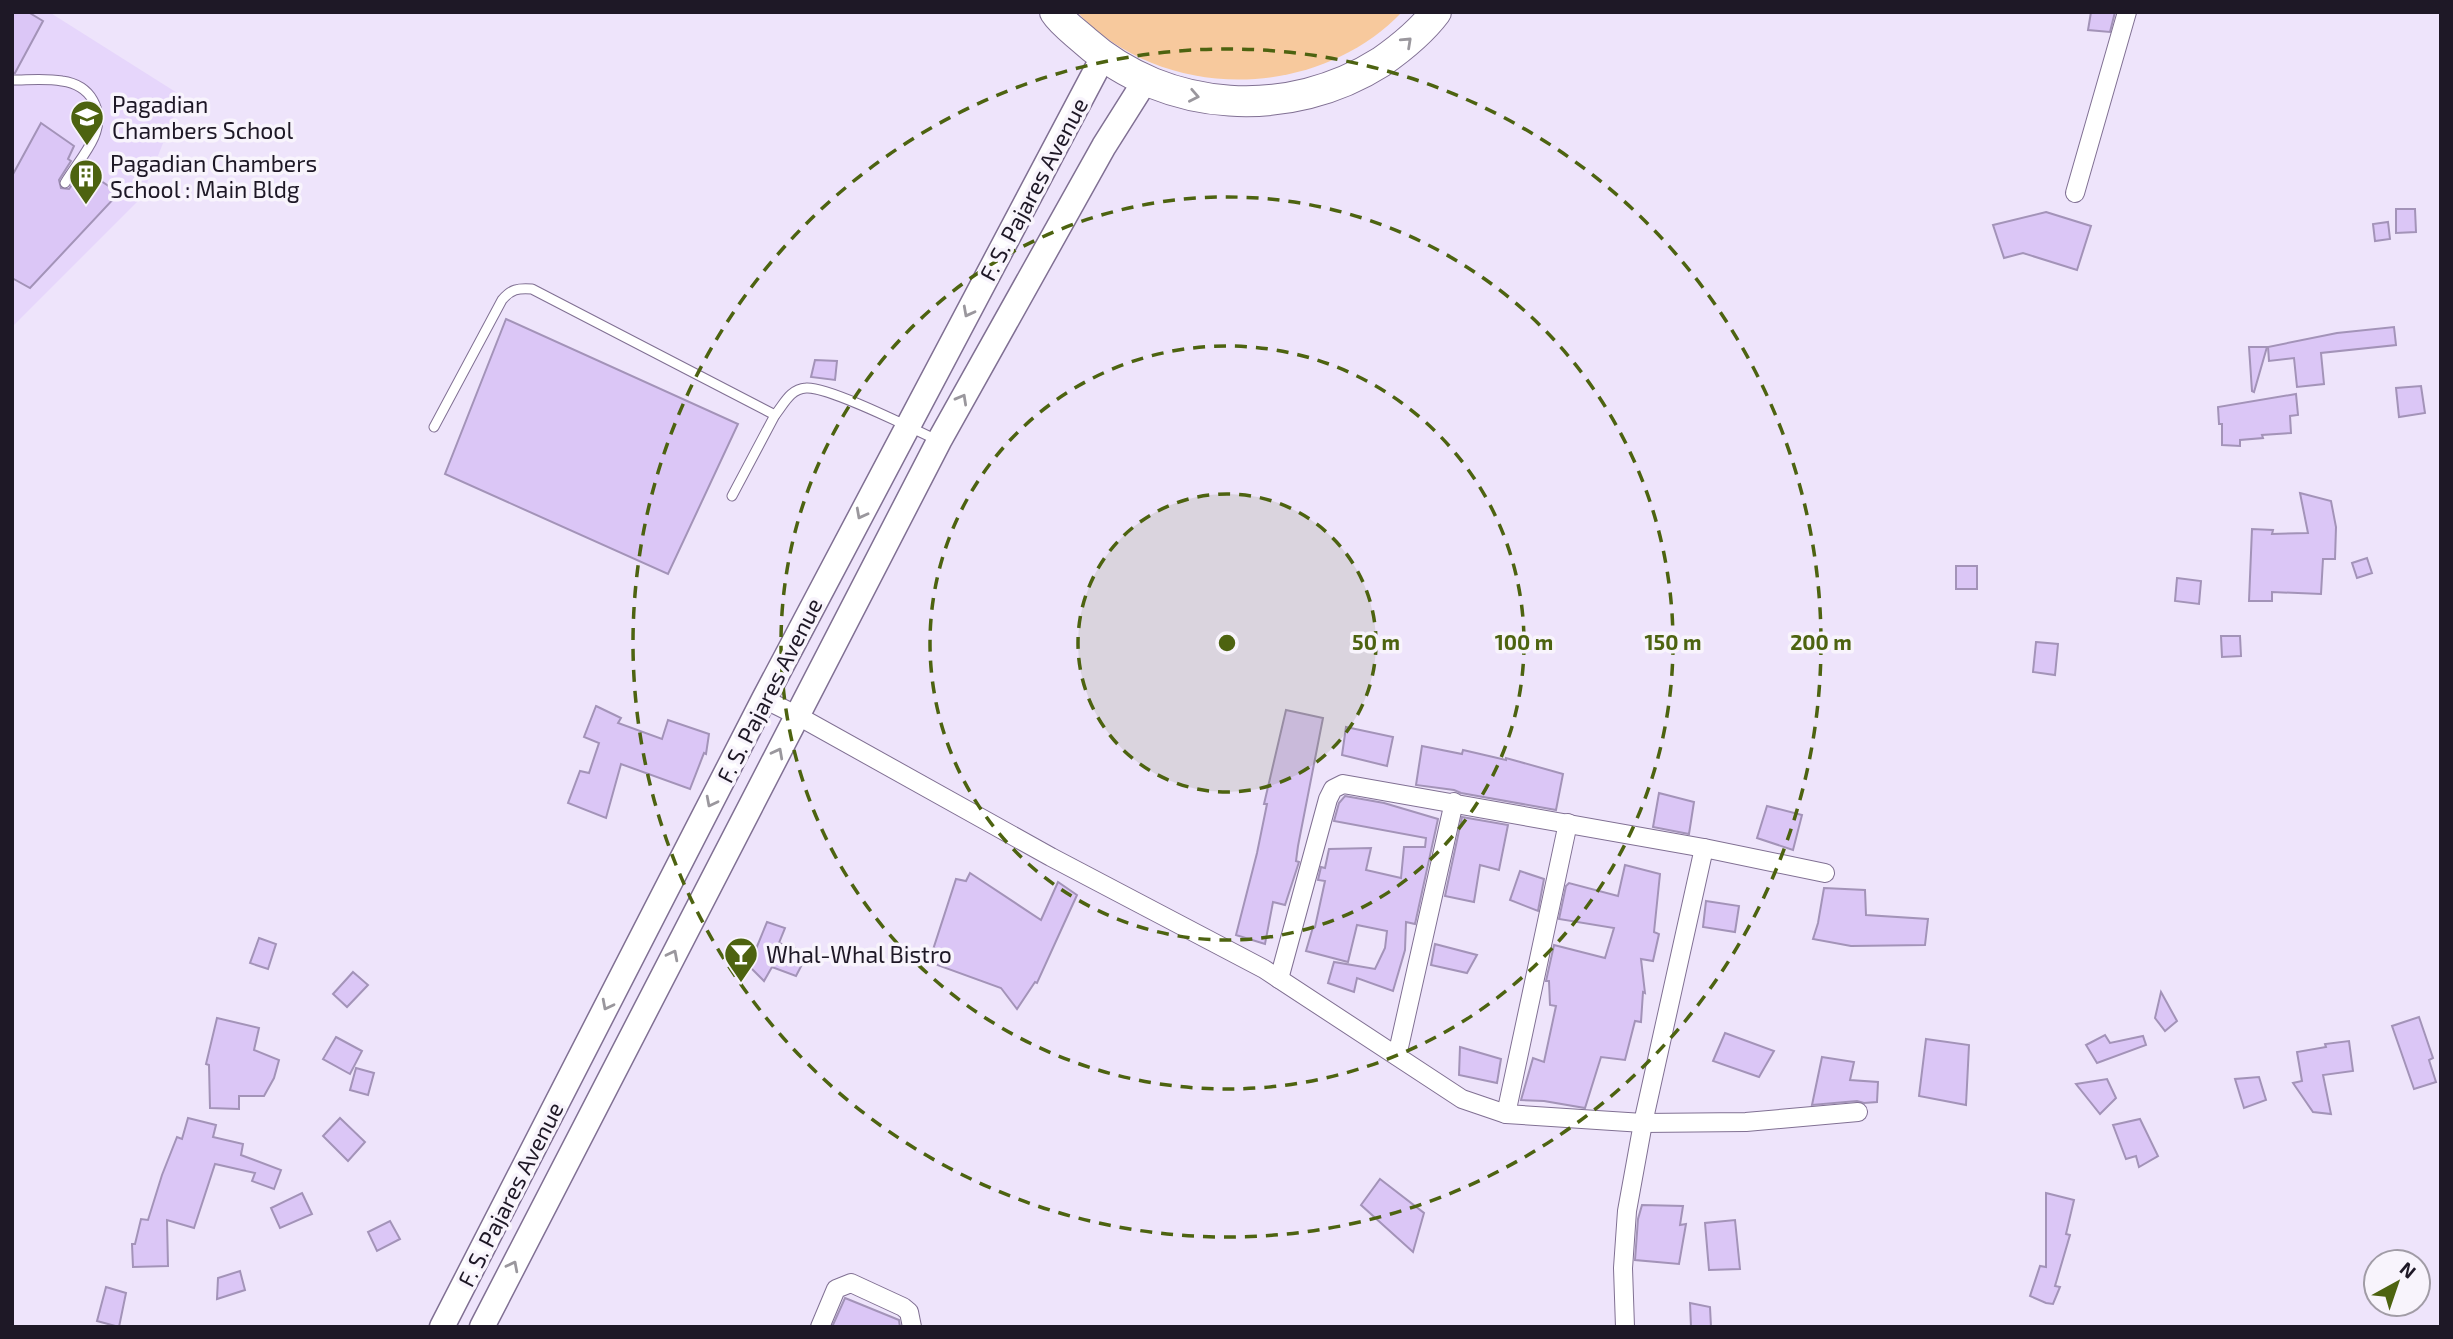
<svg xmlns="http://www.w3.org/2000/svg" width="2453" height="1339" font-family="'Exo 2',sans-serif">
  <rect width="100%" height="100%" fill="#eee4fb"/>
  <!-- built -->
  <polygon fill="#e6d6fb" points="12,12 49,12 182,96 141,198 12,327"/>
  <!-- green -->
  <path fill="#f7c99d" d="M1077,12H1402C1317,101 1162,103 1077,12Z"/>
  <!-- building -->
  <g fill="#dbc6f6" stroke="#a393b8" stroke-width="2">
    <polygon points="12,12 28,12 43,21 15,73 12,73"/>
    <polygon points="2091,12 2115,12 2110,32 2088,30"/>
    <polygon points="41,123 74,146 68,159 71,161 59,180 61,188 69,189 83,169 119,193 30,288 12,278 12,176"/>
    <polygon points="2396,209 2415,209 2416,232 2396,233"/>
    <polygon points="2046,212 2091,226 2077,270 2023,253 2004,258 1993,225"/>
    <polygon points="2388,222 2390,239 2375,241 2373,224"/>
    <polygon points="506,319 738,424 668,574 445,474"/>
    <polygon points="2394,327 2396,345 2321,353 2324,384 2297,387 2294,358 2269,361 2268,347 2337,333"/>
    <polygon points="2249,347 2267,347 2254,392 2252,391"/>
    <polygon points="815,360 837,361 835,380 811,377"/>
    <polygon points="2421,386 2425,413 2399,417 2396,388"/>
    <polygon points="2296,394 2298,415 2290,416 2291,433 2262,435 2263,438 2240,440 2240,446 2222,445 2222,424 2219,424 2218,407"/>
    <polygon points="2300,493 2331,501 2336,527 2335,559 2323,559 2321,594 2272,592 2272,601 2249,601 2252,529 2273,530 2272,534 2308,533"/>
    <polygon points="2367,558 2372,573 2357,578 2352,563"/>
    <rect x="1956" y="566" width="21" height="23"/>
    <polygon points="2177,578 2201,581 2199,604 2175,601"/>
    <polygon points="2221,636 2240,636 2241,656 2222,657"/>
    <polygon points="2036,642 2058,644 2055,675 2033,672"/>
    <polygon points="596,706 621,718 618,723 662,739 668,720 709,734 706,754 704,753 690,789 621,764 606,818 568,803 580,771 589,773 599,743 584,737"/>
    <polygon points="1286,710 1323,718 1298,846 1296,861 1299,862 1285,905 1273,902 1265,944 1236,935 1257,853 1267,804 1264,804"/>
    <polygon points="1346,727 1393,737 1387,766 1342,755"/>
    <polygon points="1422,746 1462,754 1463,750 1506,760 1506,758 1563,774 1556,810 1461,793 1454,790 1416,785"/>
    <polygon points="1659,793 1694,802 1689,834 1653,827"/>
    <polygon points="1345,796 1384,803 1438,819 1415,924 1406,922 1405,950 1393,991 1357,978 1354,992 1328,983 1334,962 1375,969 1385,948 1387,931 1357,925 1348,962 1306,951 1313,927 1315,927 1325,881 1318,880 1321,867 1325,868 1329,849 1371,848 1366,870 1401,878 1404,847 1425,847 1426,838 1334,821 1339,803"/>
    <polygon points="1767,806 1802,815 1793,850 1757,838"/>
    <polygon points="1462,817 1508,825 1499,870 1480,865 1474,902 1445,896"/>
    <polygon points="1625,865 1660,874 1654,932 1659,934 1653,961 1641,959 1645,993 1643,992 1641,1022 1635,1021 1625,1060 1601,1057 1585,1108 1544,1101 1521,1100 1533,1058 1544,1062 1556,1006 1550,1005 1549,981 1546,981 1554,945 1605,958 1614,928 1559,919 1566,886 1569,883 1618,896"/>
    <polygon points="1520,871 1544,879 1538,911 1510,900"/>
    <polygon points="970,873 1041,920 1058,882 1077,895 1037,983 1035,982 1017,1009 1001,988 929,962 956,879 966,881"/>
    <polygon points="1824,888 1865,890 1866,915 1928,919 1925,945 1851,946 1813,939 1818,923"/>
    <polygon points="1706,901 1739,906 1735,932 1703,927"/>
    <polygon points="767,922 785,928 779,943 808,953 796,976 772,967 764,981 749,966"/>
    <polygon points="259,938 276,944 268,969 250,963"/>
    <polygon points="1435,944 1477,955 1467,973 1431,965"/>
    <polygon points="353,972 368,985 347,1007 333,994"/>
    <polygon points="2161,992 2177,1021 2165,1031 2155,1018"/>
    <polygon points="2419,1017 2433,1058 2429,1060 2436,1082 2414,1089 2392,1026"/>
    <polygon points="217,1018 259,1028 254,1050 279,1060 274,1078 264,1096 239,1096 239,1109 210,1108 209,1065 206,1064"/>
    <polygon points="1725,1033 1774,1051 1759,1077 1713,1061"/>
    <polygon points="2105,1035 2110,1043 2143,1036 2146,1045 2097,1063 2086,1045"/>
    <polygon points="336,1037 362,1051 350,1074 323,1059"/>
    <polygon points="1926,1039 1969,1045 1966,1105 1919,1096"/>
    <polygon points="2349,1041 2353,1071 2323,1075 2331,1114 2313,1112 2293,1083 2302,1081 2297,1052 2326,1047 2325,1044"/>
    <polygon points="1460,1047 1501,1059 1497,1083 1459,1075"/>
    <polygon points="1822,1057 1854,1062 1850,1080 1878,1082 1877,1102 1864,1103 1857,1101 1812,1105"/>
    <polygon points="356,1068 374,1073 368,1095 350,1090"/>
    <polygon points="2259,1077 2266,1100 2244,1108 2235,1079"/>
    <polygon points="2107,1079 2116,1098 2100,1114 2076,1084"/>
    <polygon points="188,1118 216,1125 213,1137 243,1144 241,1155 281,1170 274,1189 252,1181 255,1173 215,1164 194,1228 167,1220 168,1266 133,1267 132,1244 135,1244 141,1219 148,1220 162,1175 177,1137 182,1139"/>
    <polygon points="340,1118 365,1142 348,1161 323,1136"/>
    <polygon points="2140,1119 2158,1156 2139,1167 2136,1156 2126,1159 2113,1125"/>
    <polygon points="1380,1179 1424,1213 1413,1252 1361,1205"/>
    <polygon points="302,1193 312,1214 280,1228 271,1208"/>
    <polygon points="2046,1193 2074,1200 2066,1234 2070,1235 2055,1286 2060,1287 2053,1304 2046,1303 2030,1296 2040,1266 2046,1267"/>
    <polygon points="1642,1205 1683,1206 1680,1225 1686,1224 1679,1264 1635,1260 1638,1219"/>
    <polygon points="1735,1220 1740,1269 1709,1270 1705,1223"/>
    <polygon points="390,1221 400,1239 377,1251 368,1232"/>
    <polygon points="240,1271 245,1290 217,1299 218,1278"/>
    <polygon points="106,1287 126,1293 119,1327 97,1321"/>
    <polygon points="845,1298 899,1320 900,1327 832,1327"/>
    <polygon points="1690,1303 1710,1307 1711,1327 1691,1327"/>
  </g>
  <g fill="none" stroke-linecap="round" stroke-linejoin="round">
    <!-- service casing -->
    <g stroke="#807093" stroke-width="11">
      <g id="service">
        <path d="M12,80C28,80 46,78 62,81C91,85 105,110 94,137C87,153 74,168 65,183"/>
        <path d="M775,415C784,404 790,389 806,388C828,386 913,429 937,440"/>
        <path d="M434,427L502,300C511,289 518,288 532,289L775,415L732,496"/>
      </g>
    </g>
    <!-- minor casing -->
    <g stroke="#807093" stroke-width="20">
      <g id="minor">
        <polyline points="2075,193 2127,12"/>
        <polyline points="764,699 798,716 1051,857 1264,969 1462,1099 1506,1114 1643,1123 1746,1122 1858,1112"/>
        <polyline points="1279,979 1328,799 1333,789 1343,784 1704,848 1825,873"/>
        <polyline points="1397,1056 1454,802"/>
        <polyline points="1506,1114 1568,823"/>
        <polyline points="820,1327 836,1289 851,1283 903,1307 909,1312 912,1327"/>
        <polyline points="1625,1327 1623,1268 1627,1211 1643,1123 1704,848"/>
      </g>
    </g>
    <!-- secondary casing -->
    <g stroke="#807093" stroke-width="27">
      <g id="secondary">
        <polyline points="442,1327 764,699 1103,57"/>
        <polyline points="482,1327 939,441 1104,146 1145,81"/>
      </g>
    </g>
    <!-- trunk casing -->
    <g stroke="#807093" stroke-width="32">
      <path id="trunk" d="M1055,12C1062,23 1075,32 1085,41C1167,114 1290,120 1381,62C1401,48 1421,32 1436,12"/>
    </g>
    <!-- service -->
    <use href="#service" stroke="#fff" stroke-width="9"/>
    <!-- minor -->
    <use href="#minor" stroke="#fff" stroke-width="18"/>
    <!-- secondary -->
    <use href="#secondary" stroke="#fff" stroke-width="24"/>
    <!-- trunk -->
    <use href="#trunk" stroke="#fff" stroke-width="30"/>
  </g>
  <!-- one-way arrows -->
  <defs><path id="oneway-chevron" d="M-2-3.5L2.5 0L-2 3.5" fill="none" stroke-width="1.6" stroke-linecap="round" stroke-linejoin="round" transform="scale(1.75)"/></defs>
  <g stroke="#9a979d">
    <use href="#oneway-chevron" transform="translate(1407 42) rotate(-43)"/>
    <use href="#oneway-chevron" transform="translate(1194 96) rotate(11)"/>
    <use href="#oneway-chevron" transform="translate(968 312) rotate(118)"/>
    <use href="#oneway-chevron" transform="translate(962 399) rotate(-61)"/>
    <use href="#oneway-chevron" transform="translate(861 514) rotate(118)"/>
    <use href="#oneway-chevron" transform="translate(778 753) rotate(-62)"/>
    <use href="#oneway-chevron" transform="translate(711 802) rotate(117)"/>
    <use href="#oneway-chevron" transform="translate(673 955) rotate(-63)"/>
    <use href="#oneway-chevron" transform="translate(607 1005) rotate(117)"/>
    <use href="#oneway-chevron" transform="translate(513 1266) rotate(-63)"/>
  </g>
  <!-- distance rings -->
  <circle cx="1227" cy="643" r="149" fill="#4d6310" fill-opacity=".12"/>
  <g fill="none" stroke="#4d6310" stroke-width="3.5" stroke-dasharray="12 9">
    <circle cx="1227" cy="643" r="149"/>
    <circle cx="1227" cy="643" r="297"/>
    <circle cx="1227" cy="643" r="446"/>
    <circle cx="1227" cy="643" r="594"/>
  </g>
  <!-- icons -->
  <defs>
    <g id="school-pin" transform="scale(1.75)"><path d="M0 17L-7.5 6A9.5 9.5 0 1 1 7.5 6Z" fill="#4d6310" stroke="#f8f4fc"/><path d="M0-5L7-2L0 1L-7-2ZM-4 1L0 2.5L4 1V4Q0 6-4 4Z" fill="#fff"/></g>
    <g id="building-pin" transform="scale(1.75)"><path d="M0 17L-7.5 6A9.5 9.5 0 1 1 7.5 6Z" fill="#4d6310" stroke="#f8f4fc"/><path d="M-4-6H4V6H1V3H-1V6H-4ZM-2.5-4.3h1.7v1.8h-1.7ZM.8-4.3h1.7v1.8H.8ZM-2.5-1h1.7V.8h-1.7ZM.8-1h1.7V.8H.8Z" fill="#fff"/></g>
    <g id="bar-pin" transform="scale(1.75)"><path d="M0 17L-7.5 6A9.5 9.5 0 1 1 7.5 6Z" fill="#4d6310" stroke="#f8f4fc"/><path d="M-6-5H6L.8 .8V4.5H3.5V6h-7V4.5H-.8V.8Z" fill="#fff"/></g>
  </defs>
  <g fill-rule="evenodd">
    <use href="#school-pin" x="87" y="117"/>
    <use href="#building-pin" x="86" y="176"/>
    <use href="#bar-pin" x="741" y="954"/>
  </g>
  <g text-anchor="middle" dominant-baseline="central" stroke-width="7" stroke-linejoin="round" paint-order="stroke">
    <!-- poi labels -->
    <g font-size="23" fill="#1e1826" stroke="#f8f4fc" text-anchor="start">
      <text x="112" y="104">Pagadian<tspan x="112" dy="26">Chambers School</tspan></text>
      <text x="110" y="163">Pagadian Chambers<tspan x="110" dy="26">School : Main Bldg</tspan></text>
      <text x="766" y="954">Whal-Whal Bistro</text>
    </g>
    <!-- street labels -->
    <g font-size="23" fill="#1e1826" stroke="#f8f4fc">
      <text transform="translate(1033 189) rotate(-62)">F. S. Pajares Avenue</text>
      <text transform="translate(769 690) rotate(-63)">F. S. Pajares Avenue</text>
      <text transform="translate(510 1194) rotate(-63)">F. S. Pajares Avenue</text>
    </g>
  </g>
  <circle cx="1227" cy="643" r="10" fill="#4d6310" stroke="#f8f4fc" stroke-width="3.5"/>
  <g font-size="21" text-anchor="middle" font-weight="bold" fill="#4d6310" stroke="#f8f4fc" stroke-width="7" stroke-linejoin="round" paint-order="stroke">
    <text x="1376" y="650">50 m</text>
    <text x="1524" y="650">100 m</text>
    <text x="1673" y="650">150 m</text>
    <text x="1821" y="650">200 m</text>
  </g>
  <!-- border -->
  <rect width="2453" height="1339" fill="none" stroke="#1e1826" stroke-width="28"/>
  <!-- north arrow -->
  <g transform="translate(2397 1283) rotate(40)"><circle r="33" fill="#f8f4fc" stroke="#a19ca6" stroke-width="2"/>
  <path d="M0-5L12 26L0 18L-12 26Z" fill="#4d6310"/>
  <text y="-10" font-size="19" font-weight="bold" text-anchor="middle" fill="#1e1826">N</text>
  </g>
</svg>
